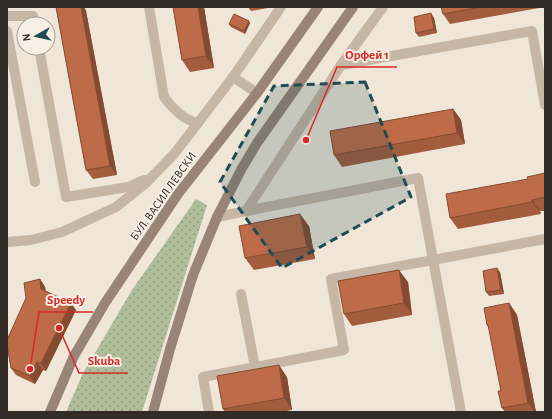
<svg xmlns="http://www.w3.org/2000/svg" width="552" height="419" font-family="'Alegreya Sans',sans-serif">
  <defs>
    <pattern id="grass-dots" width="8" height="8" patternUnits="userSpaceOnUse"><rect width="8" height="8" fill="#afbd9a"/><path d="M2 2h.1M6 6h.1" fill="none" stroke="#8f9a7d" stroke-width="1.8" stroke-linecap="round"/></pattern>
  </defs>
  <rect width="100%" height="100%" fill="#efe6d8"/>
  <!-- grass -->
  <polygon fill="url(#grass-dots)" points="196,199 207,205 142,412 66,412 83,373 132,290"/>
  <g fill="none" stroke-linecap="round" stroke-linejoin="round">
    <!-- street -->
    <g stroke="#c6b6a6" stroke-width="10">
      <path d="M149,7L164,97C172,108 185,121 198,123"/>
      <polyline points="7,16 33,16 34,24"/>
      <polyline points="7,31 35,182"/>
      <polyline points="39,48 66,197 128,187 144,180"/>
      <polyline points="341,65 532,31 545,105"/>
      <polyline points="233,77 257,93"/>
      <polyline points="246,211 418,178 461,412"/>
      <polyline points="217,217 246,211 341,65 383,7"/>
      <polyline points="7,242 31,240 62,232 116,207 146,183 174,154 198,123 233,77 281,7"/>
      <polyline points="241,294 255,367"/>
      <polyline points="209,412 203,377 344,350 331,279 545,239"/>
    </g>
    <!-- secondary -->
    <g stroke="#998577" stroke-width="10">
      <polyline points="50,412 74,356 105,303 178,194 257,93 318,7"/>
      <polyline points="153,412 170,349 193,275 217,217 242,168 257,143 353,7"/>
    </g>
  </g>
  <!-- wall -->
  <g fill="#a35c3e">
    <polygon points="56,7 84,7 86,11 117,175 93,179 86,170"/>
    <polygon points="173,7 204,7 214,68 190,72 182,60"/>
    <polygon points="248,7 267,7 268,8 251,11"/>
    <polygon points="441,7 545,7 450,24 443,14"/>
    <polygon points="434,18 437,33 419,37 416,33"/>
    <polygon points="250,23 245,34 231,27 229,24"/>
    <polygon points="453,109 461,120 465,144 342,167 334,155"/>
    <polygon points="545,173 545,211 540,211 541,214 458,229 450,218 528,179"/>
    <polygon points="309,226 315,259 254,270 245,258"/>
    <polygon points="500,272 504,294 489,296 486,292"/>
    <polygon points="40,279 45,287 46,291 76,310 46,371 43,370 35,384 16,375 11,368"/>
    <polygon points="408,282 412,315 352,326 344,314"/>
    <polygon points="509,303 517,315 536,412 505,412 502,408 501,391 489,328 487,325"/>
    <polygon points="287,377 292,410 281,412 225,412 223,409"/>
  </g>
  <!-- shaded-wall -->
  <g fill="#844b32">
    <polygon points="81,7 84,7 86,11 117,175 110,166"/>
    <polygon points="198,7 204,7 214,68 206,56"/>
    <polygon points="431,13 434,18 437,33 434,29"/>
    <polygon points="249,21 250,23 245,34 244,31"/>
    <polygon points="453,109 461,120 465,144 457,133"/>
    <polygon points="532,200 540,211 541,214 532,202"/>
    <polygon points="300,214 309,226 315,259 307,247"/>
    <polygon points="497,268 500,272 504,294 501,290"/>
    <polygon points="399,270 408,282 412,315 404,303"/>
    <polygon points="40,279 45,287 46,297 41,289"/>
    <polygon points="71,303 76,310 46,371 41,363"/>
    <polygon points="509,303 517,315 536,412 534,412 528,403"/>
    <polygon points="37,362 43,370 35,384 30,376"/>
    <polygon points="279,365 287,377 292,410 284,398"/>
  </g>
  <!-- building -->
  <g fill="#bd6b48" stroke="#844b32">
    <polygon points="56,7 81,7 110,166 86,170"/>
    <polygon points="173,7 198,7 206,56 182,60"/>
    <polygon points="441,7 482,7 443,14"/>
    <polygon points="431,13 434,29 416,33 414,17"/>
    <polygon points="234,14 249,21 244,31 229,24"/>
    <polygon points="453,109 457,133 334,155 330,131"/>
    <polygon points="545,173 545,197 532,200 532,202 450,218 446,194 528,179 527,177"/>
    <polygon points="300,214 307,247 245,258 239,226"/>
    <polygon points="497,268 501,290 486,292 483,271"/>
    <polygon points="399,270 404,303 344,314 338,281"/>
    <polygon points="40,279 41,289 71,303 41,363 37,362 30,376 11,368 7,345 7,340 26,298 24,283"/>
    <polygon points="509,303 528,403 502,408 498,391 501,391 488,325 487,325 484,308"/>
    <polygon points="279,365 284,398 223,409 217,376"/>
  </g>
  <!-- marked area -->
  <path fill="#1f4b51" fill-opacity="0.2" stroke="#1f4b51" stroke-width="3" stroke-dasharray="8 5" stroke-linejoin="round" d="M365,82L411,197L282,268L220,182L274,86Z"/>
  <g text-anchor="middle" dominant-baseline="central" stroke-width="4" stroke-linejoin="round" paint-order="stroke">
    <!-- street labels -->
    <g font-size="12" fill="#322b26" stroke="#f7efe4">
      <text transform="translate(163 196) rotate(-55)">БУЛ. ВАСИЛ ЛЕВСКИ</text>
    </g>
  </g>
  <!-- callouts -->
  <path fill="none" stroke="#d62828" stroke-width="1.5" d="M306 140L337 67H397M30 369L39 312H93M59 328L79 373H128"/>
  <g fill="#d62828" stroke="#f7efe4" stroke-width="1.5">
    <circle cx="306" cy="140" r="4"/>
    <circle cx="30" cy="369" r="4"/>
    <circle cx="59" cy="328" r="4"/>
  </g>
  <g font-size="13" text-anchor="middle" font-weight="bold" fill="#d62828" stroke="#f7efe4" stroke-width="4" stroke-linejoin="round" paint-order="stroke">
    <text x="367" y="59">Орфей 1</text>
    <text x="66" y="304">Speedy</text>
    <text x="104" y="365">Skuba</text>
  </g>
  <!-- border -->
  <rect width="552" height="419" fill="none" stroke="#322b26" stroke-width="16"/>
  <!-- north arrow -->
  <g transform="translate(36 36) rotate(262)"><circle r="19" fill="#f7efe4" stroke="#a8a198"/>
  <path d="M0-3L7 15L0 10L-7 15Z" fill="#1f4b51"/>
  <text y="-6" font-size="11" font-weight="bold" text-anchor="middle" fill="#322b26">N</text>
  </g>
</svg>
